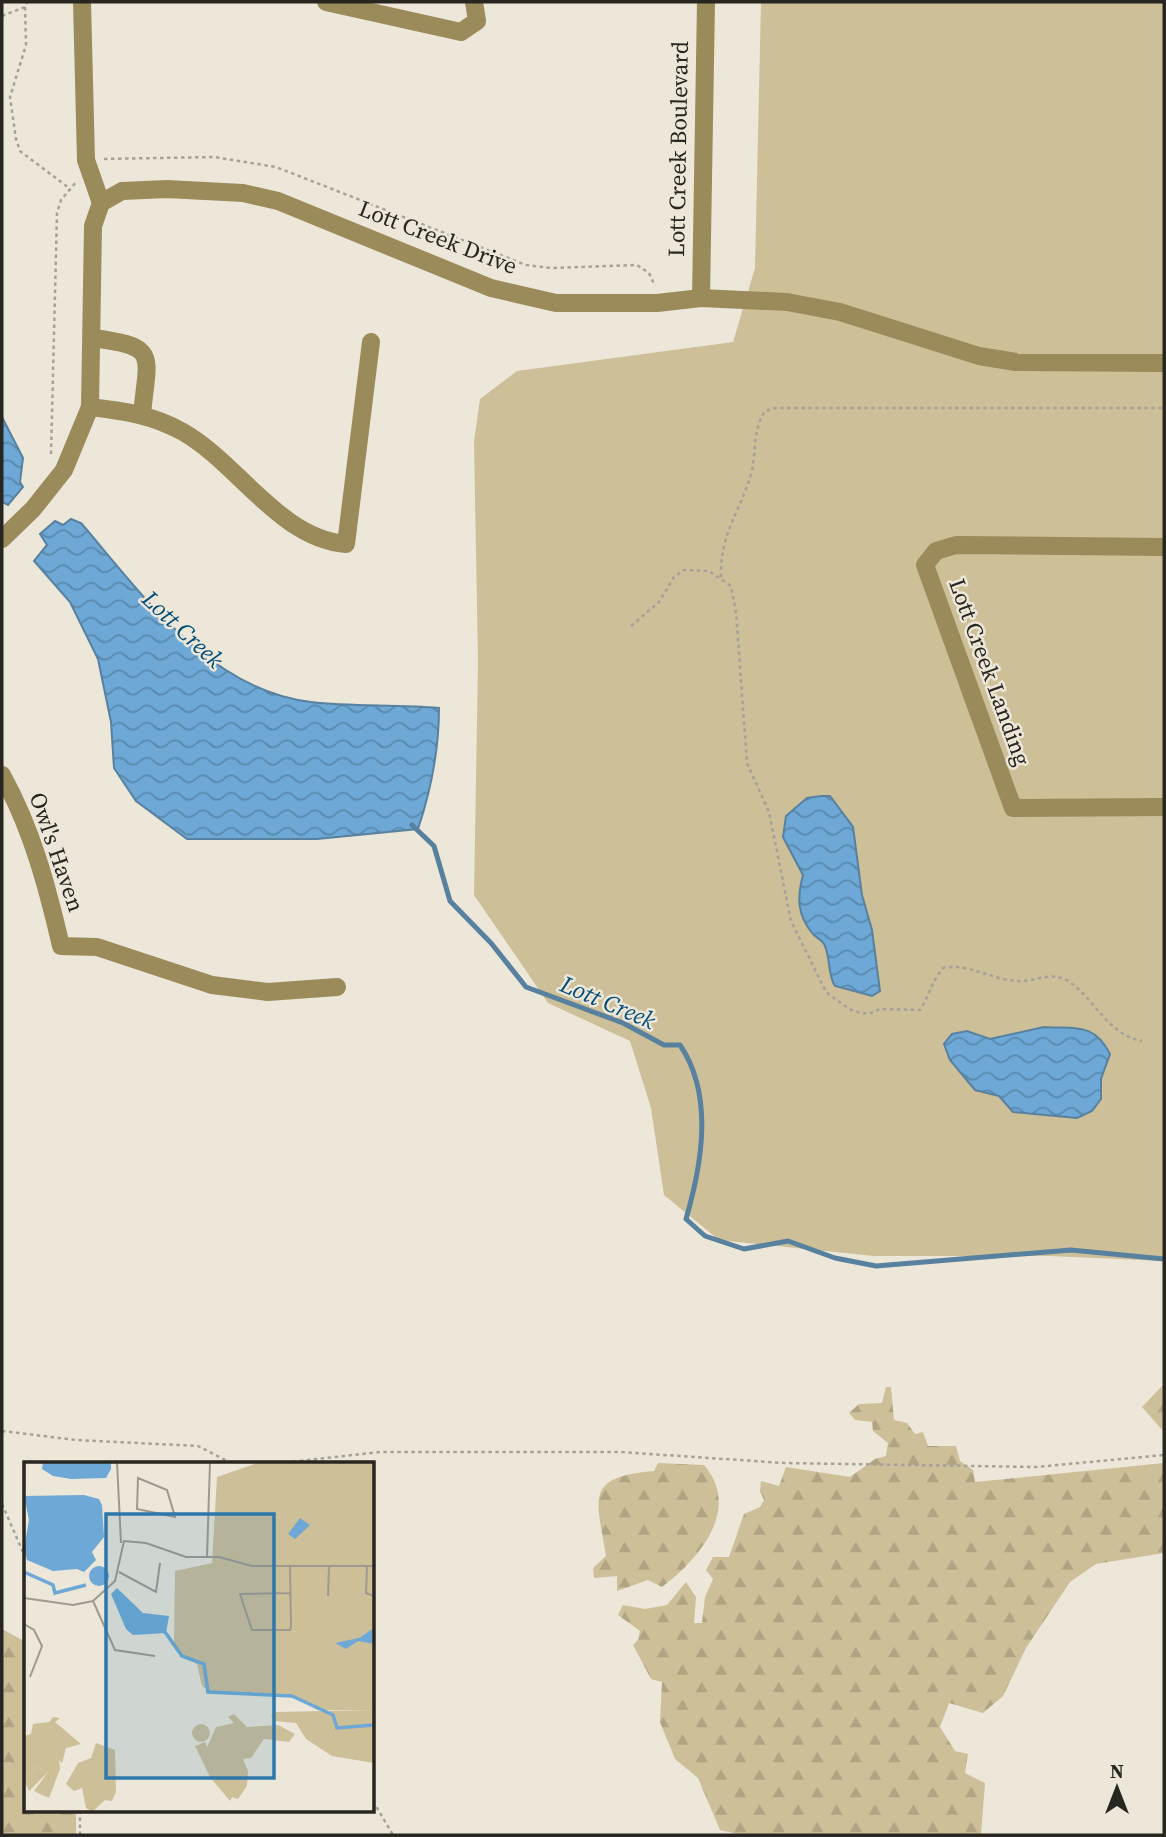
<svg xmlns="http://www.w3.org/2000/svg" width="1166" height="1837" font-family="'Source Serif 4',serif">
  <defs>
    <pattern id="forest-firs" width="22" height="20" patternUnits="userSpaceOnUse" patternTransform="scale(1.75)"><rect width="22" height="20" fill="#cdbf98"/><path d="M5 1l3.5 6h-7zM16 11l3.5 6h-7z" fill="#b0a483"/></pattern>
    <pattern id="water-waves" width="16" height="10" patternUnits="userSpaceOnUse" patternTransform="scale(1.75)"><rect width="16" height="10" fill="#6da8d6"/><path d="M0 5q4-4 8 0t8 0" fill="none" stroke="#5a89ad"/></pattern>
  </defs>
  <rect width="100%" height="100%" fill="#ece7d9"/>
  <!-- grass -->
  <polygon fill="#cdbf98" points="761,2 1164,2 1164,1261 1050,1256 874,1256 719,1240 664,1195 651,1108 630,1041 548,1003 474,895 478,662 474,441 480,399 517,371 733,342 755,268"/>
  <!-- forest -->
  <g fill="url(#forest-firs)">
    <polygon points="1164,1384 1164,1432 1142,1407"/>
    <polygon points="886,1387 891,1387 894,1420 907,1423 915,1434 923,1432 928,1446 956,1446 960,1461 973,1470 975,1482 1164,1463 1164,1553 1096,1564 1070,1582 1026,1648 1003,1696 983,1713 949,1703 940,1727 955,1751 968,1754 965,1773 985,1783 981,1835 742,1835 720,1830 698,1778 675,1759 660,1722 662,1682 651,1679 633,1645 638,1640 640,1631 618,1615 623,1605 645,1609 667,1605 686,1582 696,1597 694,1623 702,1623 705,1597 713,1579 706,1570 713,1557 729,1557 744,1514 760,1507 764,1500 760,1491 761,1481 779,1486 786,1467 850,1477 875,1459 886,1456 888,1443 873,1431 872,1422 855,1420 849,1413 859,1404 882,1403"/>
    <path d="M658,1463L704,1465C742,1509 699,1559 662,1587L648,1580L617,1591V1576L594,1578L593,1568L606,1556C597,1499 583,1477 654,1471Z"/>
    <polygon points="2,1629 26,1642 26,1811 76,1811 76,1835 2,1835"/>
  </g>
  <!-- water -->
  <g fill="url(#water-waves)" stroke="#5881a0" stroke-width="2">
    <polygon points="2,417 23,458 20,482 23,487 8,505 2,502"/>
    <path d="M71,519L81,523C142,594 209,690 311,702C353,707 396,704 439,708C439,750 431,790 418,829L317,839H187L136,801L114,768L111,722L98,659L70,602L34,561L47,545L40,534L55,521L63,525Z"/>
    <path d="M821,796H830L853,827L862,895L872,930L880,991L872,996L835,986C827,973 831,957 824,944C821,939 815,937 812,933C797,914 797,897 803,875L783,837L786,816L807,798Z"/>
    <path d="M1044,1027C1075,1029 1094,1022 1110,1054L1101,1079V1099L1092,1111L1077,1118L1013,1112L999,1096L975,1090L950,1060L944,1044L952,1034L967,1031L990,1039Z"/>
  </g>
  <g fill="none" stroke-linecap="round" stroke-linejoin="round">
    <!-- stream -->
    <path stroke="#5881a0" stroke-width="5" d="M412,825L434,846L450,901L491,943L526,987L623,1023L664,1045H680C714,1095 702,1164 686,1219L705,1236L744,1249L788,1241L835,1258L876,1266L1071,1250L1164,1259"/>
    <!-- path -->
    <g stroke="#a6a297" stroke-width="2.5" stroke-dasharray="3.5 3.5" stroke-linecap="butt">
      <polyline points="25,7 26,45 10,97 16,139 20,151 69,188"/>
      <polyline points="2,16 25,7 27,2"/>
      <polyline points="104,159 214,157 276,167 526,265 551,268 637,265 649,273 655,286"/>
      <polyline points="51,454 57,213 61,200 77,181"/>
      <path d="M721,577C720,532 740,513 751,474C757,451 752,431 765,411L775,408H1164"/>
      <path d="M631,626L659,602L674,577L684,570L709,571L731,586L736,612L747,763L769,812L791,921L826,992L838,1001L853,1011L868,1014L880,1009L920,1010C929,996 932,981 943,968C969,963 990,979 1016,981C1034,983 1050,970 1068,981C1096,999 1106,1034 1142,1041"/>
      <polyline points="2,1431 76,1440 198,1446 233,1464"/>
      <polyline points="272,1464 380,1452 620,1452 784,1463 1036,1467 1164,1455"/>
      <polyline points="2,1504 26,1559"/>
      <polyline points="373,1801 393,1835"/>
      <polyline points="80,1835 80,1811"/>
    </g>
    <!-- minor -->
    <g stroke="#9b8a5a" stroke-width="18">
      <polyline points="82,2 86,160 101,203"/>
      <polyline points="326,2 461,32 477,21 474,2"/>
      <polyline points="701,298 706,2"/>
      <path d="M93,338C159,347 148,353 142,414"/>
      <path d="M90,407C124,411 153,415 183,432C239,464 279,538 346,544L371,342"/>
      <polyline points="2,539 33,509 64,470 90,407 93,226 101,203 122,191 167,189 243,193 278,201 491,288 556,303 657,303 701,298 787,302 840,312 979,356 1016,362 1164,363"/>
      <polyline points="1164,547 956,545 936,551 925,565 1013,808 1164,807"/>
      <path d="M2,775C32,829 47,886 61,946L97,947L212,985L268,992L337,987"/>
    </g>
  </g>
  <g text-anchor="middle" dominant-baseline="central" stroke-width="5" stroke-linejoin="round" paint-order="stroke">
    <!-- street labels -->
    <g font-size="23" fill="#282621" stroke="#ece7d9">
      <text transform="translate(678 149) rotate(-89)">Lott Creek Boulevard</text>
      <text transform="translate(438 237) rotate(21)">Lott Creek Drive</text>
      <text transform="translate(990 672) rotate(70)">Lott Creek Landing</text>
      <text transform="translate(57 852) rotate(71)">Owl's Haven</text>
    </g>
    <!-- water labels -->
    <g font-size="24" font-style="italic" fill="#014d78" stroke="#ece7d9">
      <text transform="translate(183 629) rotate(43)">Lott Creek</text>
      <text transform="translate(608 1002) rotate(23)">Lott Creek</text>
    </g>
  </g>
  <!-- overview -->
  <g transform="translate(24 1462)">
    <rect width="350" height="350" fill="#ece7d9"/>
    <path d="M236,0H350V248H293L280,238L259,234L186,230L178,224L173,202L161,196L150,181L151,109L188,101L193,15ZM0,283L6,290L35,297L36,307L25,336L10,329L24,310L13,305L0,318Z" fill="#cdbf98"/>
    <path d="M350,248V301L308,294L282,277L272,261L251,259L247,254L251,250ZM210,252L223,265L254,263L271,272L265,280L240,277L227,296L219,297L224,309L223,324L214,337L208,335L206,339L186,315L171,284L181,280L183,285L192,265L210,261L204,255ZM29,255L36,256L31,260L57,282L42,286L38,301L33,296L21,300L1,287L0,274L7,272L9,262L25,260ZM168 271a9 9 0 1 1 18 0a9 9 0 1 1-18 0ZM72,281L91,288L92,330L88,339L81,338L68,350L62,346L58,326L50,329L42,322L54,301L67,296ZM13,305L24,310L5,329L0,318Z" fill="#cdbf98"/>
    <path d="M19,0H87V7L82,16L47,17L29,14L18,7ZM60,33L75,37L78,43L80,75L68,90L72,98L60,110L53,107L29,109L3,98L0,87L5,58L0,34ZM276,56L286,63L271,77L264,72ZM65 114a10 10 0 1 1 20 0a10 10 0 1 1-20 0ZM93,126L119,151L145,154L142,171L109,173L102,167L87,132ZM350,166V182L334,179L322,187L311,181L335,176Z" fill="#6da8d6"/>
    <path fill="none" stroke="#6da8d6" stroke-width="3.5" d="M0,110L29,123L31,131L62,123M141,170L158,194L180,202L184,230L268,234L309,253L313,266L350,263"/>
    <path fill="none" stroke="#9e9a8f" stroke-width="2" d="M93,0L97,81M114,16L143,28L151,55L113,47ZM183,95L186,0M343,104L342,131L350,134M95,110L132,130L136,101M266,131L216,132L228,168H266L267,164L266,104M304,134L305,104M0,136L49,143L69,139L91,119L100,79L122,81L162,95H195L228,104H350M69,139L91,188L131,194M0,162L10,168L18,184L6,215"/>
    <path fill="#2e77ab" fill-opacity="0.15" stroke="#2e77ab" stroke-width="3.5" d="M82,52H250V316H82Z"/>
    <rect width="350" height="350" fill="none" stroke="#282621" stroke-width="3.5"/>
  </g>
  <!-- border -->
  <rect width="1166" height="1837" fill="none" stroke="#282621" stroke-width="7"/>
  <!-- north arrow -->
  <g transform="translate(1117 1788)" stroke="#ece7d9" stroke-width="5" paint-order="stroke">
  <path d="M0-5L12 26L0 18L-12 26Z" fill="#282621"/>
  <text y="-10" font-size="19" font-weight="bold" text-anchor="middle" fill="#282621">N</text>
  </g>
</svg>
